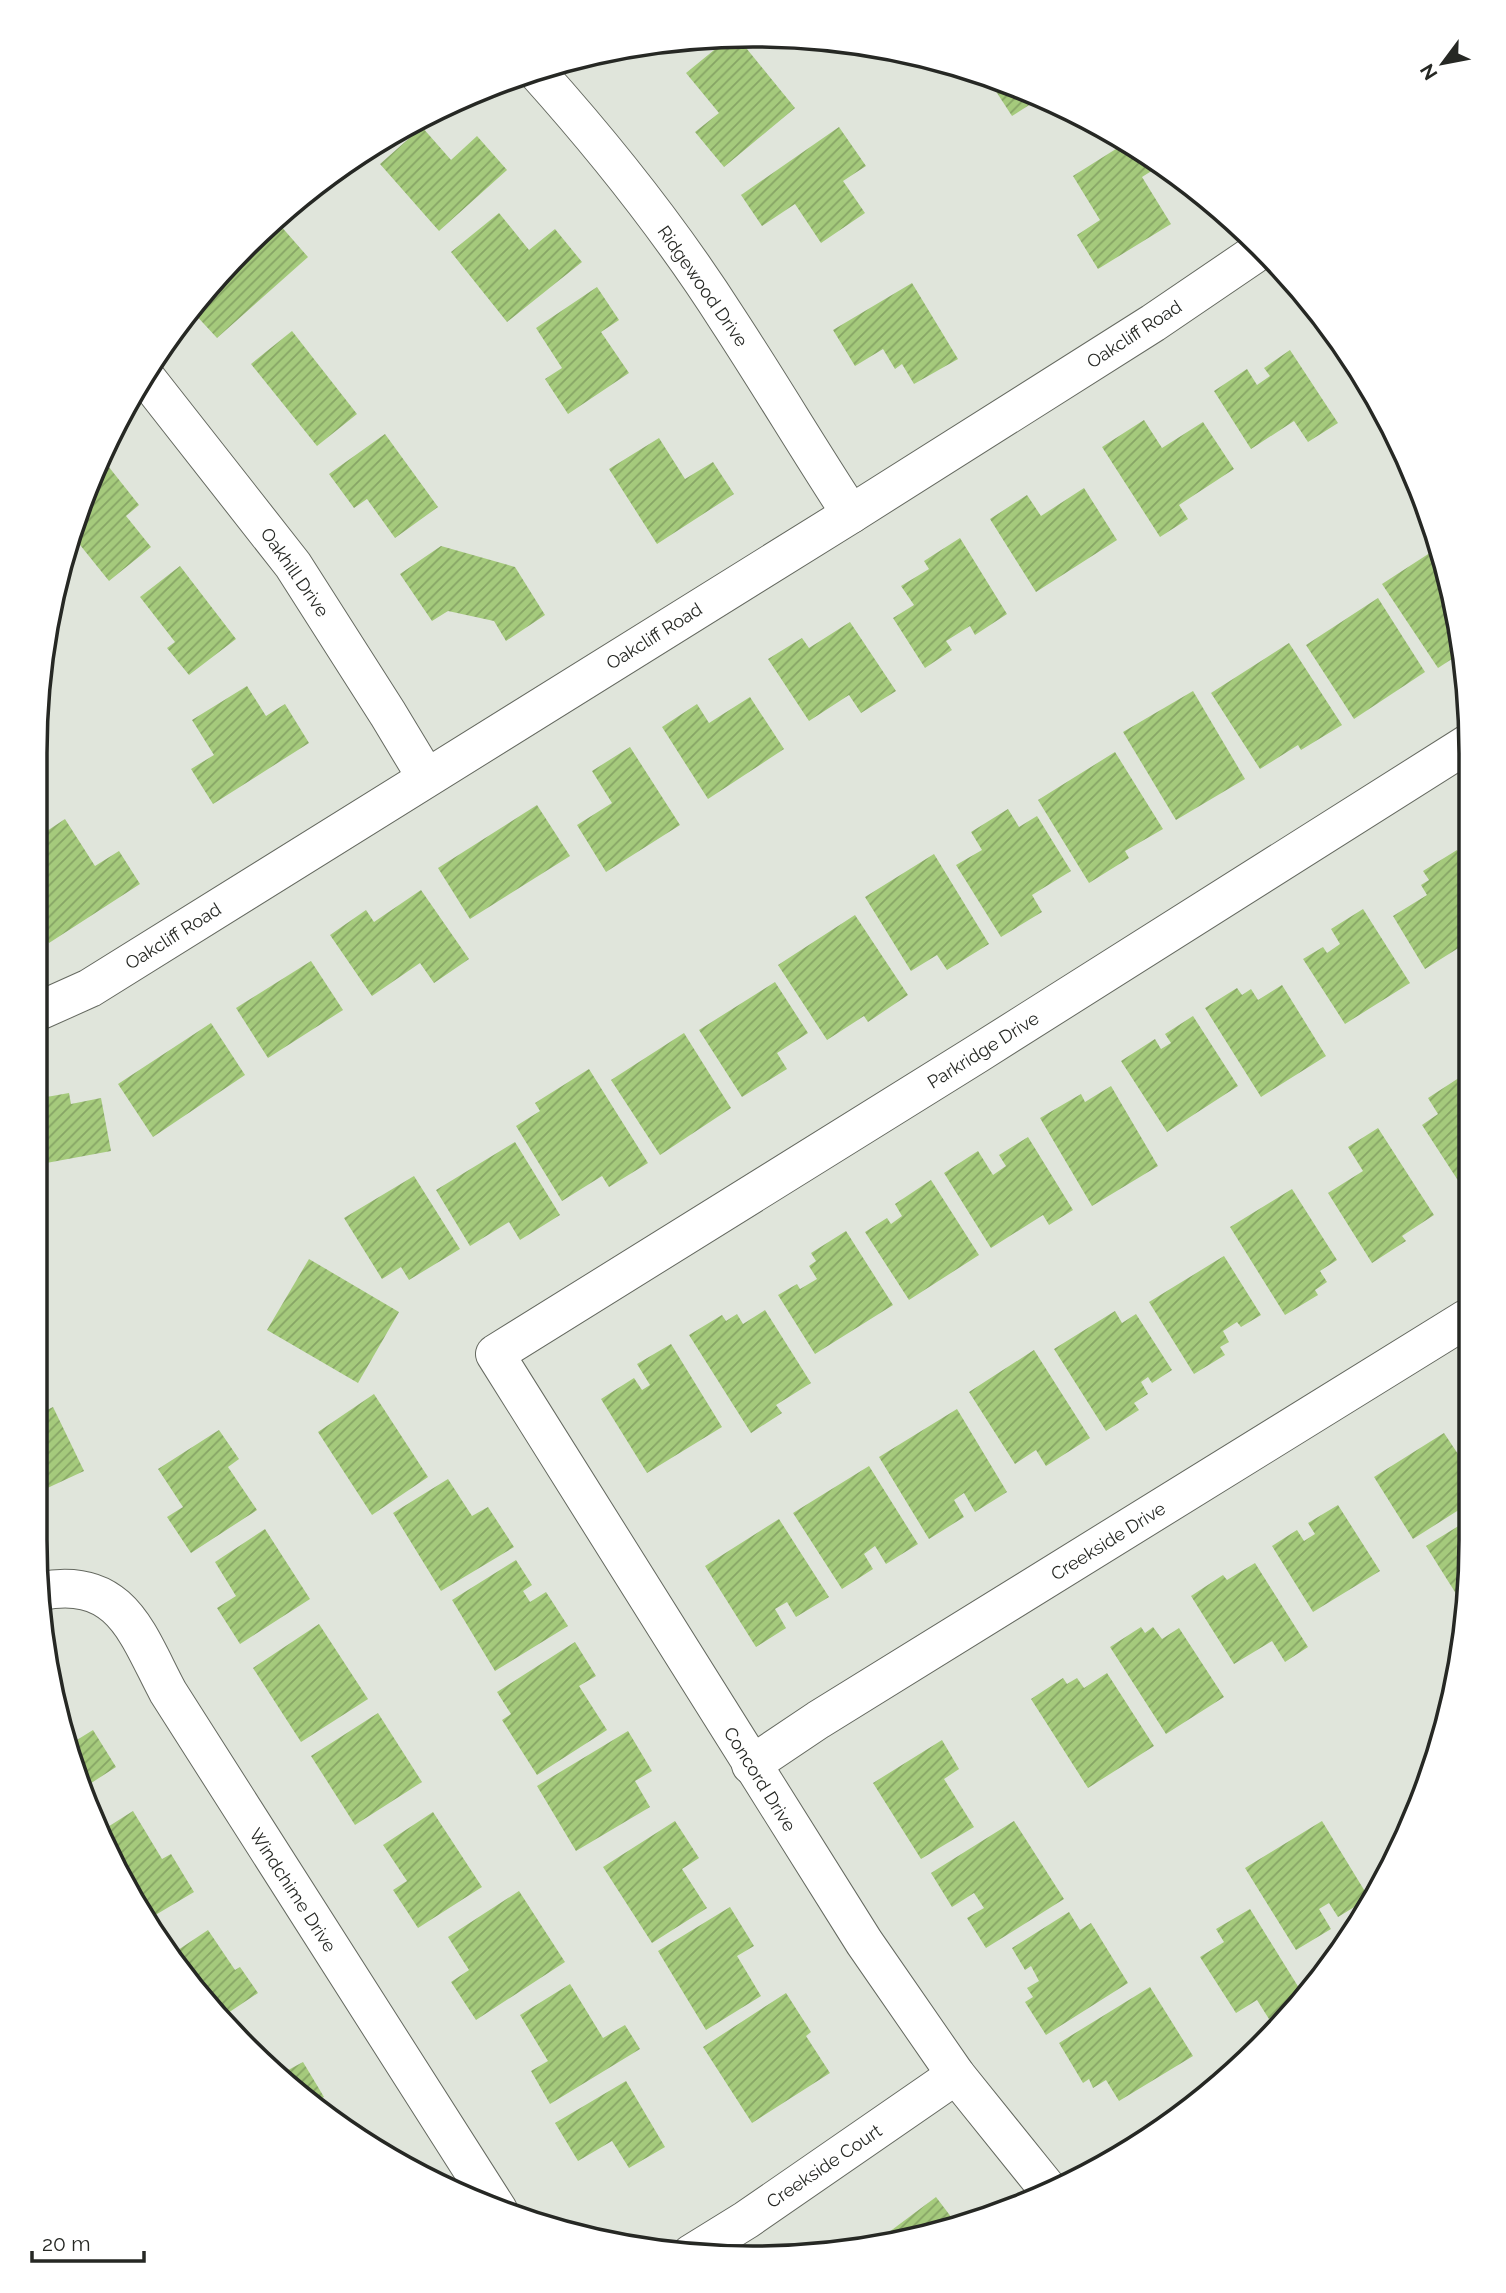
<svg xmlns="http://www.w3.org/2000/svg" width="1506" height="2293" font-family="Raleway,sans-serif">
  <defs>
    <pattern id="building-hatch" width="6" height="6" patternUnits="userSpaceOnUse" patternTransform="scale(1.75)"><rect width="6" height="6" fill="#a5ca7c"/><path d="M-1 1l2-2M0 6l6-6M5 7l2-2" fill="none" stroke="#86a465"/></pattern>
  </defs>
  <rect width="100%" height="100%" fill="#e0e5db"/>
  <!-- building -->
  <g fill="url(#building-hatch)">
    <polygon points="730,37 738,38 795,108 724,167 695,132 719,113 686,73"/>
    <polygon points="984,73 1040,98 1012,116"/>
    <polygon points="422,127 451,160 477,136 507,170 439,231 380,164"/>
    <polygon points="839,127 866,166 843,181 865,213 821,243 795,204 762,226 741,195"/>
    <polygon points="1127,142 1143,153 1153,170 1142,177 1171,224 1098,269 1077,235 1100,220 1073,176"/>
    <polygon points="499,213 529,250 555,229 582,262 507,322 451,252"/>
    <polygon points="279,224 308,257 217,338 192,311 208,294 206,291 213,279 248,247 250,250"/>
    <polygon points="912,283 958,359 914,384 902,364 895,369 883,349 855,366 833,330"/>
    <polygon points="597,287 619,320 601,332 629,373 568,414 545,379 562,368 536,328"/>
    <polygon points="292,331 357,414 317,446 251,364"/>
    <polygon points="1290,350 1338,423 1308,442 1294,421 1251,449 1214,391 1247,369 1257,385 1270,376 1264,368"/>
    <polygon points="1144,420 1162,448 1203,422 1234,469 1179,505 1188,519 1160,537 1102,447"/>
    <polygon points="385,434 438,507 395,538 367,499 354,508 329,474"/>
    <polygon points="659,438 685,479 713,462 734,494 657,544 609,469"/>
    <polygon points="101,457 139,505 126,516 151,547 109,581 72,535"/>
    <polygon points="1084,488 1117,540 1036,592 990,519 1027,495 1041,516"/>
    <polygon points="960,538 1007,614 975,635 970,626 946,641 952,650 925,668 893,618 914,605 901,586 929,569 924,561"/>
    <polygon points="441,546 515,567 545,615 506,641 494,621 448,611 432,621 400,574"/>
    <polygon points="1439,547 1447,568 1461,653 1438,668 1382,584"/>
    <polygon points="180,566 236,639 189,675 167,648 175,642 140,597"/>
    <polygon points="1378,598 1425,672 1354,719 1306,645"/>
    <polygon points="850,622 896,691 861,713 849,695 809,721 768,659 802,638 809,648"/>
    <polygon points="1289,643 1342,725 1301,750 1298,745 1260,769 1211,693"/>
    <polygon points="247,686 266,716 285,704 309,743 213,804 191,769 214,755 192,720"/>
    <polygon points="1193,691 1245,779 1176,820 1123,732"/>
    <polygon points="750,697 784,749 708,799 662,727 697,704 709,723"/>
    <polygon points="630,747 680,825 606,872 577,825 612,803 592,771"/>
    <polygon points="1115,752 1163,829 1125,851 1129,858 1089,883 1038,800"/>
    <polygon points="537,805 570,856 470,919 438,868"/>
    <polygon points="1008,809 1019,827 1037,816 1071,871 1032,895 1042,912 1001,937 956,865 982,850 971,832"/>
    <polygon points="65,819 95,866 119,851 140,884 49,943 41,932 41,835"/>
    <polygon points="1457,850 1469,869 1468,942 1425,969 1393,916 1427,895 1421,885 1429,880 1423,871"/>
    <polygon points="934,854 989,944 947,970 937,955 911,971 865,897"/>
    <polygon points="421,890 469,959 434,983 420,963 372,996 330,935 366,910 374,922"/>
    <polygon points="1363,909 1410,983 1345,1024 1303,959 1323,947 1327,953 1340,944 1331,929"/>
    <polygon points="855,915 908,995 868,1022 864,1016 827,1040 778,965"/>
    <polygon points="311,961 343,1010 268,1058 236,1008"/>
    <polygon points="775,982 808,1033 777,1053 787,1069 742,1097 699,1030"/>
    <polygon points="1282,985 1326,1056 1261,1097 1205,1008 1237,988 1242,995 1251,989 1258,1000"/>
    <polygon points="1193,1016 1238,1086 1167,1132 1121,1061 1155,1039 1161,1049 1171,1043 1165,1034"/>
    <polygon points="211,1023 245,1075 153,1137 118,1084"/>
    <polygon points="684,1033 731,1108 660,1155 611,1080"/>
    <polygon points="589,1069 648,1163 609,1187 602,1176 562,1201 516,1126 540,1111 535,1103"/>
    <polygon points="1468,1072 1467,1176 1459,1182 1422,1125 1438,1114 1428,1098"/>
    <polygon points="1111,1086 1158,1166 1092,1206 1040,1118 1081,1094 1085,1102"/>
    <polygon points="69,1093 71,1104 101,1098 111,1151 41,1164 41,1098"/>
    <polygon points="1378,1128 1434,1215 1402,1236 1406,1241 1372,1263 1328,1193 1363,1171 1348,1147"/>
    <polygon points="1028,1137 1073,1210 1049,1225 1043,1215 991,1248 944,1173 978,1151 993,1175 1006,1166 999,1155"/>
    <polygon points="515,1142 560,1215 520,1240 509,1222 470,1246 436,1190"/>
    <polygon points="414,1176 460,1249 409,1280 401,1267 382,1279 344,1218"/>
    <polygon points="931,1180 979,1255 909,1300 865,1232 887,1218 891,1224 902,1216 895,1204"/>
    <polygon points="1292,1189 1337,1260 1320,1271 1327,1282 1315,1290 1318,1295 1285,1315 1230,1227"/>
    <polygon points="846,1231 893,1305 815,1354 778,1295 797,1284 800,1289 817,1279 809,1266 816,1261 811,1253"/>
    <polygon points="1224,1256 1261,1315 1241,1327 1237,1322 1223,1331 1229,1342 1220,1347 1225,1355 1194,1374 1149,1302"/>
    <polygon points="309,1259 399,1312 358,1383 267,1330"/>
    <polygon points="765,1310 811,1383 776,1405 782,1413 751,1433 689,1335 722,1315 726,1321 737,1314 743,1324"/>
    <polygon points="1115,1311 1122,1323 1136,1314 1172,1370 1152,1383 1148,1377 1141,1382 1148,1394 1134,1403 1139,1410 1106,1431 1054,1349"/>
    <polygon points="671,1344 722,1427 647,1473 601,1399 634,1378 642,1390 650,1385 637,1364"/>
    <polygon points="1034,1350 1090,1438 1046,1466 1036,1450 1015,1464 969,1392"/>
    <polygon points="374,1394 428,1477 372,1515 318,1432"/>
    <polygon points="53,1407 84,1471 41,1491 41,1413"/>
    <polygon points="957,1409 1007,1492 975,1512 964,1493 954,1500 964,1517 929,1539 879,1457"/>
    <polygon points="219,1430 239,1459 228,1467 257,1510 191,1553 167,1517 183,1507 158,1469"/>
    <polygon points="1444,1433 1458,1454 1466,1449 1465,1506 1413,1539 1374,1477"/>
    <polygon points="869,1466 918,1544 886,1564 875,1546 864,1554 873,1569 842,1589 793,1513"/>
    <polygon points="448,1479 472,1516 488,1507 514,1547 441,1591 393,1513"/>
    <polygon points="1338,1505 1380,1571 1313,1612 1272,1546 1297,1530 1304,1541 1315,1534 1308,1523"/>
    <polygon points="779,1519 829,1597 796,1617 787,1602 775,1609 786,1628 756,1647 705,1566"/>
    <polygon points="1465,1522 1465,1608 1426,1546"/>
    <polygon points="265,1529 310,1599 240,1644 217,1608 236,1596 215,1562"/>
    <polygon points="516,1560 532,1585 523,1591 530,1602 546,1592 568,1626 495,1671 452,1600"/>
    <polygon points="1255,1563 1308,1647 1285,1662 1272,1641 1234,1664 1191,1596 1223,1575 1227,1580"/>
    <polygon points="319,1624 368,1699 301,1742 253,1668"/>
    <polygon points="1141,1627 1145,1633 1153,1627 1162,1639 1179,1628 1224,1697 1166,1734 1110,1647"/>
    <polygon points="575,1642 596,1676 579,1686 607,1730 537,1775 502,1720 511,1714 497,1692"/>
    <polygon points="1107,1673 1154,1746 1088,1788 1031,1699 1063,1678 1067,1684 1077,1678 1084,1688"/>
    <polygon points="378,1713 422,1782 355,1825 311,1756"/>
    <polygon points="64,1730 72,1743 93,1730 116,1767 82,1789 73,1770"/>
    <polygon points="628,1731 652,1771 635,1781 650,1807 576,1851 537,1786"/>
    <polygon points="942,1740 959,1769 944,1779 974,1827 921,1859 873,1783"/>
    <polygon points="133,1811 162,1859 171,1854 194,1892 147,1920 103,1830"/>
    <polygon points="433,1812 482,1887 418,1928 393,1890 407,1881 383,1845"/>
    <polygon points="675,1821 699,1858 682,1869 707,1908 652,1943 603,1867"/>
    <polygon points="1014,1821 1064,1899 986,1948 967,1918 984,1908 974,1893 952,1907 931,1873"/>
    <polygon points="1322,1821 1369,1898 1338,1917 1329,1903 1319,1909 1331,1929 1296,1950 1245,1868"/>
    <polygon points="519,1891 565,1962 476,2020 451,1982 469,1970 448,1937"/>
    <polygon points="730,1907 754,1946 737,1956 761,1996 706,2030 658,1951"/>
    <polygon points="1250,1909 1304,1996 1269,2019 1257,2000 1236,2013 1200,1957 1224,1942 1216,1929"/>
    <polygon points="1069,1912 1080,1930 1091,1923 1128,1983 1046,2035 1025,2002 1033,1997 1027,1988 1039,1981 1031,1966 1025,1970 1012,1948"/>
    <polygon points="208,1930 235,1970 240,1967 258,1993 219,2019 169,1956"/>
    <polygon points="570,1984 603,2038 625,2025 640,2049 550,2104 531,2071 548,2061 520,2015"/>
    <polygon points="1150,1987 1193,2056 1119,2101 1106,2080 1093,2088 1089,2079 1083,2083 1059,2043"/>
    <polygon points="786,1993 811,2032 806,2036 830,2073 752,2123 703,2047"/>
    <polygon points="251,2034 271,2066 270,2067 242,2040"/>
    <polygon points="303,2062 324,2097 311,2105 279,2075"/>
    <polygon points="626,2081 665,2147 629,2168 612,2141 578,2161 555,2123"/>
    <polygon points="936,2197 958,2226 938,2234 873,2244"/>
  </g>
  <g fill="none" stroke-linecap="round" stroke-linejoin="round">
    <!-- street casing -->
    <g stroke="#656960" stroke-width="40">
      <g id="street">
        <path d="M536,71C606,149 672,232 728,320C770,384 809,450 851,514"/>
        <polyline points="147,379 293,565 388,714 426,777"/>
        <polyline points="41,1010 90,988 851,514 1153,323 1253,255 1259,248"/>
        <path d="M41,1591C122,1576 137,1634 168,1692L498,2210"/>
        <polyline points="751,1765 818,1720 1466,1319"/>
        <polyline points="1047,2188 956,2075 864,1942 495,1354 977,1054 1469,743"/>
        <polyline points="691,2254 746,2220 956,2075"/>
      </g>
    </g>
    <!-- street -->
    <use href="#street" stroke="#fff" stroke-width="38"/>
  </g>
  <g text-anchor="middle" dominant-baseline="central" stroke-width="6" stroke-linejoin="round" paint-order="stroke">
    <!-- street labels -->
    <g font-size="18" fill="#262824" stroke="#fff">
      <text transform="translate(703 286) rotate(55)">Ridgewood Drive</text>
      <text transform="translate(1134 334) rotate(-33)">Oakcliff Road</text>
      <text transform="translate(295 572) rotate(55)">Oakhill Drive</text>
      <text transform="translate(654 636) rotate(-32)">Oakcliff Road</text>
      <text transform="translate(173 936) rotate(-32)">Oakcliff Road</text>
      <text transform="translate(983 1050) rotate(-32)">Parkridge Drive</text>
      <text transform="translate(1108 1541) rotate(-32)">Creekside Drive</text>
      <text transform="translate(760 1779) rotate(58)">Concord Drive</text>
      <text transform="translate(293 1890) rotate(57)">Windchime Drive</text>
      <text transform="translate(824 2166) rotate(-34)">Creekside Court</text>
    </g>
  </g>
  <!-- crop -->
  <path d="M0 0H1506V2293H0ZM753 47H753A706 706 0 0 1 1459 753V1540A706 706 0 0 1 753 2246H753A706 706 0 0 1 47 1540V753A706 706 0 0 1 753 47Z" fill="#fff" fill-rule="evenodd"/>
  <path fill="none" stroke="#262824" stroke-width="3.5" d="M753 47H753A706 706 0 0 1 1459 753V1540A706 706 0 0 1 753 2246H753A706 706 0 0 1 47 1540V753A706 706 0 0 1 753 47Z"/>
  <!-- north arrow -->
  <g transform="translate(1443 63) rotate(238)" stroke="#ffffff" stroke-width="5" paint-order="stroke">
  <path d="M0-5L12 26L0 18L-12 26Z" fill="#262824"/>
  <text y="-10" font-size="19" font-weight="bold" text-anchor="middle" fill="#262824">N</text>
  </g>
  <!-- scale -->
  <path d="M32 2251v10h112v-10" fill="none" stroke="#262824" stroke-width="3.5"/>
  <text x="42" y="2251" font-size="21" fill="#262824" stroke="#ffffff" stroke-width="5" paint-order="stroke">20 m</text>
</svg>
